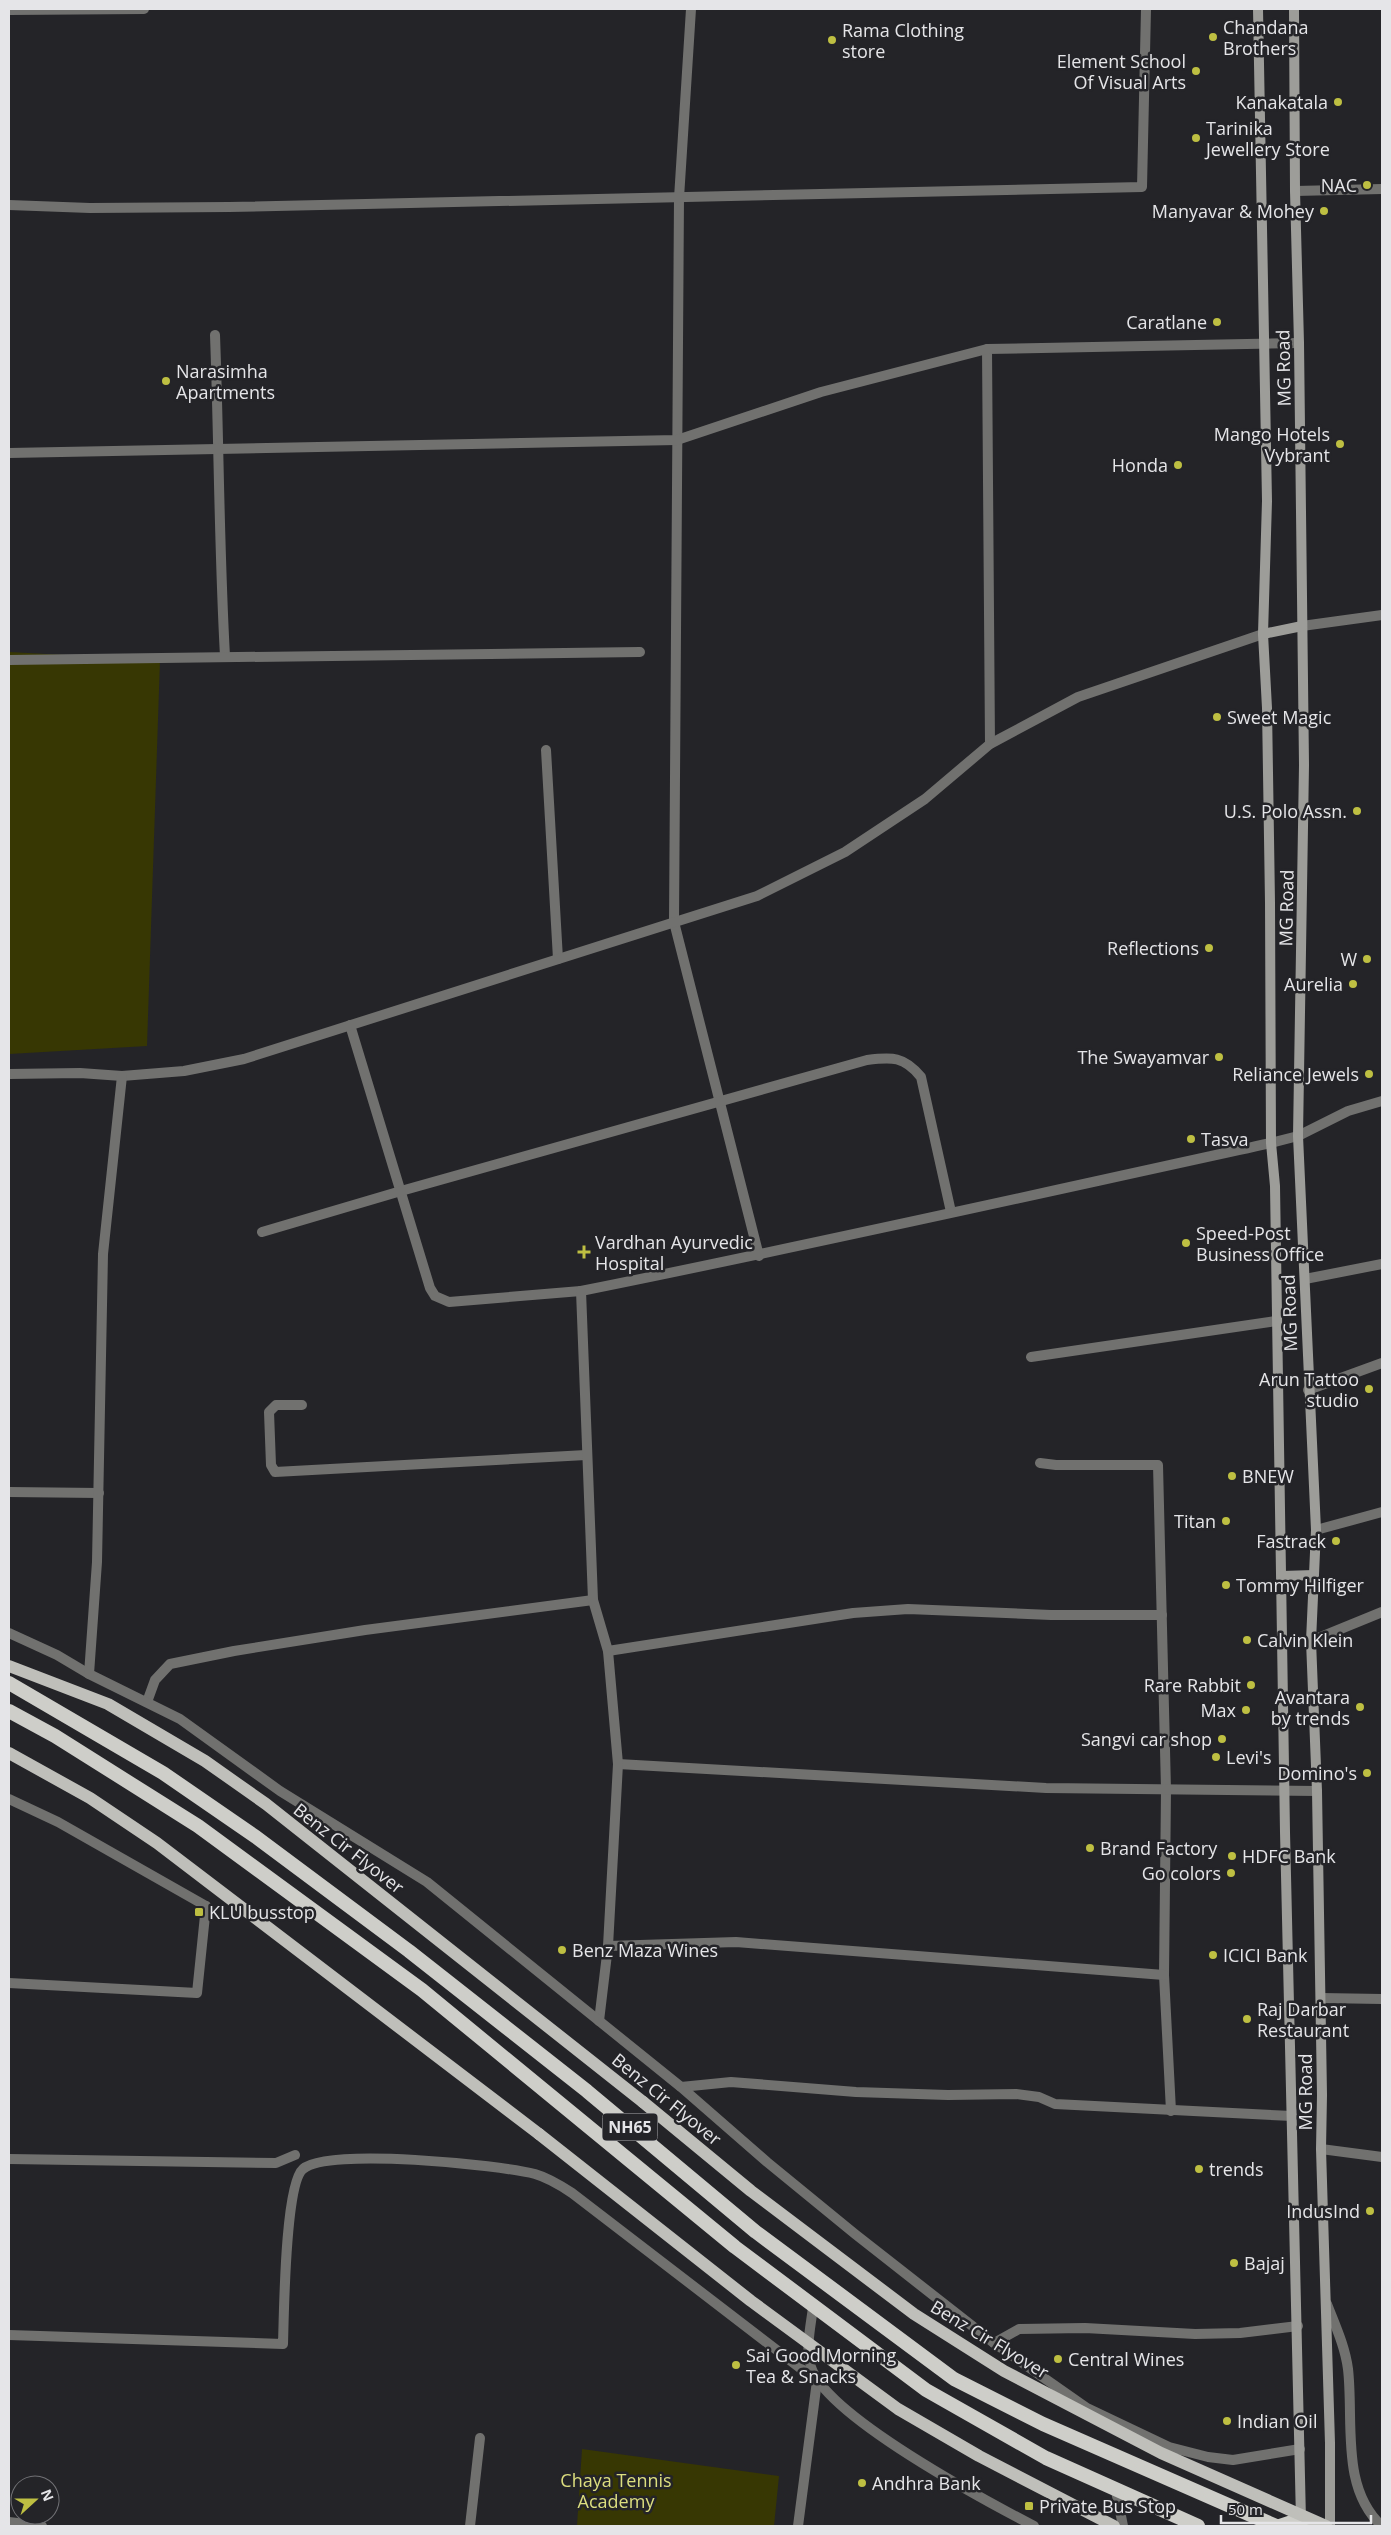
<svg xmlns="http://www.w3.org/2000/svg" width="1391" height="2535" font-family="'Open Sans',sans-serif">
  <rect width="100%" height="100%" fill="#242428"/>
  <!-- green -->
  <g fill="#373703">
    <polygon points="9,652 160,660 147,1046 9,1054"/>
    <polygon points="582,2449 779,2476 774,2526 577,2526"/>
  </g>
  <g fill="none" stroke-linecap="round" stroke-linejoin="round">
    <!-- service -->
    <polyline stroke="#71716f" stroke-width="10" points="546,750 558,959"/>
    <!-- minor -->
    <g stroke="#71716f" stroke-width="10">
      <polyline points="691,9 679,198 674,922 759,1256"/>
      <polyline points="9,10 144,9"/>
      <polyline points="1295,191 1382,189"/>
      <polyline points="9,205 90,208 229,207 1142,187 1146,9"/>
      <path d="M215,335C219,442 219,549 225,656"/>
      <polyline points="987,349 990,744"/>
      <polyline points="9,453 677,440 821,392 987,349 1299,343"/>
      <polyline points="9,660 640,652"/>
      <polyline points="350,1025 430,1288 435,1296 449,1302 581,1291"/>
      <path d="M262,1232L401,1191L867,1060C892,1057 904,1056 921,1077L951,1212"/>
      <polyline points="1305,1279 1382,1264"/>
      <polyline points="1031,1357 1276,1321"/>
      <polyline points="1308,1390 1382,1363"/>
      <polyline points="302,1405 276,1405 269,1412 271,1465 275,1472 586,1455"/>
      <polyline points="1040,1463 1056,1465 1158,1465 1166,1790 1164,1975 1171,2111"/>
      <polyline points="9,1492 99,1493"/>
      <polyline points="1316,1530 1382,1512"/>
      <polyline points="9,1633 57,1655 89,1674"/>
      <polyline points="1311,1641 1382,1612"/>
      <polyline points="608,1651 853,1613 908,1609 1051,1615 1162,1615"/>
      <polyline points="147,1702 155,1680 170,1664 234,1651 365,1630 593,1600"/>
      <polyline points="618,1764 1046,1788 1317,1791"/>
      <polyline points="9,1799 58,1822 206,1906"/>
      <polyline points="608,1946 736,1942 1164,1975"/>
      <polyline points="9,1983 197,1993 206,1906 199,1912"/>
      <polyline points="1321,1998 1382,1999"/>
      <path d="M599,2021L608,1946L618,1764L608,1651L593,1600L581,1291C811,1245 1041,1193 1271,1143L1298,1136L1348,1111L1382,1101"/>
      <polyline points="681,2087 731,2082 856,2092 948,2095 1016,2094 1039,2097 1055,2104 1292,2116"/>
      <polyline points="1321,2149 1382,2157"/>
      <polyline points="9,2159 276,2163 295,2155"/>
      <path d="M9,2335L283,2344C284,2315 285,2184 303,2169C327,2147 500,2165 535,2174C549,2178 560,2185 572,2193L817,2381L798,2526"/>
      <polyline points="994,2343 1019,2329 1085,2328 1195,2334 1240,2333 1298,2326"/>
      <polyline points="9,2522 42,2526"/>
      <polyline points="470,2526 480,2438"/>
    </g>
    <!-- tertiary -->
    <g stroke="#71716f" stroke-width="10">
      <polyline points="1302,626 1382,615"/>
      <polyline points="9,1074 80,1073 122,1076 184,1071 244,1059 757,896 845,852 925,799 990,744 1078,697 1263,634"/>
      <polyline points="122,1076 103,1254 97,1562 89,1674 180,1719 280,1791 427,1882 681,2087 767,2162 855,2234 994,2343 1087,2408 1169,2447 1208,2457 1233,2460 1300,2449"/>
      <path d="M1327,2304C1335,2325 1345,2346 1348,2369C1354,2421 1340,2488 1382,2526"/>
      <path d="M813,2307C811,2325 805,2349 811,2367C826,2416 986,2501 1034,2526"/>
      <polyline points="1116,2491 1123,2526"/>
    </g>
    <!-- secondary -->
    <g stroke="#9d9d99" stroke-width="10">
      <polyline points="1258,9 1267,501 1263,634 1267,708 1270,902 1271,1143 1275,1186 1285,1832 1301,2520"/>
      <polyline points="1294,9 1295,191 1299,343 1304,765 1298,1136 1316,1530 1311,1641 1317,1791 1322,2095 1321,2149 1330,2443 1330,2526"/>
      <polyline points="1263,634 1302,626"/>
      <polyline points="1282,1576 1314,1575"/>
    </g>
    <!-- primary -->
    <g stroke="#bfbfba" stroke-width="12">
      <polyline points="9,1666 108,1704 205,1761 266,1804 643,2102"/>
      <polyline points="9,1753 90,1798 157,1843 539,2134"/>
    </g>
    <!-- trunk -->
    <g stroke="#cecec9" stroke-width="14">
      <polyline points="9,1683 163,1773 256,1837 409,1951 587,2091 756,2232 954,2379 1043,2424 1276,2526"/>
      <polyline points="9,1711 55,1736 198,1826 422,1990 735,2247 926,2390 1046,2458 1198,2526"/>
      <polyline points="1280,2526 1295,2521 1318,2526"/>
    </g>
    <!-- primary-bridge -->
    <g stroke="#bfbfba" stroke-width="12">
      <polyline points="643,2102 751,2191 914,2314 1004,2371 1161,2453 1326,2526"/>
      <polyline points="539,2134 751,2301 898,2409 979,2456 1114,2526"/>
    </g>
  </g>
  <!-- markers -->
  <g fill="#bebf42" stroke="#242428" stroke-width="2">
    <circle cx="1213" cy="37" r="5"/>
    <circle cx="832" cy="40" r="5"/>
    <circle cx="1196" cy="71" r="5"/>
    <circle cx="1338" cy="102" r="5"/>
    <circle cx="1196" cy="138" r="5"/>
    <circle cx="1367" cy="185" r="5"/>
    <circle cx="1324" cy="211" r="5"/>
    <circle cx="1217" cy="322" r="5"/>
    <circle cx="166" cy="381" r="5"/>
    <circle cx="1340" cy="444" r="5"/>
    <circle cx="1178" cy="465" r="5"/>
    <circle cx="1217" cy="717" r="5"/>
    <circle cx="1357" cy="811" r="5"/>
    <circle cx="1209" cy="948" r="5"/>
    <circle cx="1367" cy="959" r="5"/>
    <circle cx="1353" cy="984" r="5"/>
    <circle cx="1219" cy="1057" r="5"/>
    <circle cx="1369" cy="1074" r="5"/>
    <circle cx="1191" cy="1139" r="5"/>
    <circle cx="1186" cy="1243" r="5"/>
    <path d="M581.5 1244.5h5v5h5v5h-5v5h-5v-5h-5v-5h5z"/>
    <circle cx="1369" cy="1389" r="5"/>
    <circle cx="1232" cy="1476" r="5"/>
    <circle cx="1226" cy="1521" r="5"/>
    <circle cx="1336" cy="1541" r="5"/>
    <circle cx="1226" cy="1585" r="5"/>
    <circle cx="1247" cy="1640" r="5"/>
    <circle cx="1251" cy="1685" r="5"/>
    <circle cx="1360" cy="1707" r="5"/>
    <circle cx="1246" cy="1710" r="5"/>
    <circle cx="1222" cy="1739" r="5"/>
    <circle cx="1216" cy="1757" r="5"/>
    <circle cx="1367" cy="1773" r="5"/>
    <circle cx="1090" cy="1848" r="5"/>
    <circle cx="1232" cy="1856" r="5"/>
    <circle cx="1231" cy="1873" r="5"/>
    <rect x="194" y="1907" width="10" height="10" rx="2.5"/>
    <circle cx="562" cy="1950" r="5"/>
    <circle cx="1213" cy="1955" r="5"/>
    <circle cx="1247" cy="2019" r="5"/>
    <circle cx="1199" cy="2169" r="5"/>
    <circle cx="1370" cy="2211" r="5"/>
    <circle cx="1234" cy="2263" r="5"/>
    <circle cx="1058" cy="2359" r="5"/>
    <circle cx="736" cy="2365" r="5"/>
    <circle cx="1227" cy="2421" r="5"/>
    <circle cx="862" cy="2483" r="5"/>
    <rect x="1024" y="2501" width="10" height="10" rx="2.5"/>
  </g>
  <g text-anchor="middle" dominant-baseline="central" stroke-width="5" stroke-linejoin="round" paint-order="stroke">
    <!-- shield labels -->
    <rect fill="#242428" stroke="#ababae" stroke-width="1" x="602.5" y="2113.5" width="55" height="27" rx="4"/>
    <g font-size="16" font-weight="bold" fill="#e5e5e8">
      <text x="630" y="2127">NH65</text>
    </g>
    <!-- poi labels -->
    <g font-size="18" fill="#e5e5e8" stroke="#242428" text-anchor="start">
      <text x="1223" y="27">Chandana<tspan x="1223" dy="21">Brothers</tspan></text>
      <text x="842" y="30">Rama Clothing<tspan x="842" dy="21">store</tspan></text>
      <text x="1186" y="61" text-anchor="end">Element School<tspan x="1186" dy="21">Of Visual Arts</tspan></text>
      <text x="1328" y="102" text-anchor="end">Kanakatala</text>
      <text x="1206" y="128">Tarinika<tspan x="1206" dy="21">Jewellery Store</tspan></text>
      <text x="1357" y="185" text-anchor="end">NAC</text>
      <text x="1314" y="211" text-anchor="end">Manyavar &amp; Mohey</text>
      <text x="1207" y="322" text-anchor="end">Caratlane</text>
      <text x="176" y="371">Narasimha<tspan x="176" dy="21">Apartments</tspan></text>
      <text x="1330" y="434" text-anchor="end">Mango Hotels<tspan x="1330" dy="21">Vybrant</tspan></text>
      <text x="1168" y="465" text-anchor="end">Honda</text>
      <text x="1227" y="717">Sweet Magic</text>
      <text x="1347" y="811" text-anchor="end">U.S. Polo Assn.</text>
      <text x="1199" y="948" text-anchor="end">Reflections</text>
      <text x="1357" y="959" text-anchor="end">W</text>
      <text x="1343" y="984" text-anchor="end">Aurelia</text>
      <text x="1209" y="1057" text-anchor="end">The Swayamvar</text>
      <text x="1359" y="1074" text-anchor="end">Reliance Jewels</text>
      <text x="1201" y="1139">Tasva</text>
      <text x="1196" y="1233">Speed-Post<tspan x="1196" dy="21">Business Office</tspan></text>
      <text x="595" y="1242">Vardhan Ayurvedic<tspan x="595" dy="21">Hospital</tspan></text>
      <text x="1359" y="1379" text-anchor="end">Arun Tattoo<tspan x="1359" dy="21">studio</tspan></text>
      <text x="1242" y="1476">BNEW</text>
      <text x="1216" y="1521" text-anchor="end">Titan</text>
      <text x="1326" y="1541" text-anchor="end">Fastrack</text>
      <text x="1236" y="1585">Tommy Hilfiger</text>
      <text x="1257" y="1640">Calvin Klein</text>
      <text x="1241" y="1685" text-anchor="end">Rare Rabbit</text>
      <text x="1350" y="1697" text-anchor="end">Avantara<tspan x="1350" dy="21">by trends</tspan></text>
      <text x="1236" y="1710" text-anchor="end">Max</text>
      <text x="1212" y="1739" text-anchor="end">Sangvi car shop</text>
      <text x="1226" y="1757">Levi's</text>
      <text x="1357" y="1773" text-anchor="end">Domino's</text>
      <text x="1100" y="1848">Brand Factory</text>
      <text x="1242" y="1856">HDFC Bank</text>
      <text x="1221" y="1873" text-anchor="end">Go colors</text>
      <text x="209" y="1912">KLU busstop</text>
      <text x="572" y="1950">Benz Maza Wines</text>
      <text x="1223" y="1955">ICICI Bank</text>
      <text x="1257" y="2009">Raj Darbar<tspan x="1257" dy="21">Restaurant</tspan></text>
      <text x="1209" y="2169">trends</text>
      <text x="1360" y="2211" text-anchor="end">IndusInd</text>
      <text x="1244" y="2263">Bajaj</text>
      <text x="746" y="2355">Sai Good Morning<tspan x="746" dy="21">Tea &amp; Snacks</tspan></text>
      <text x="1068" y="2359">Central Wines</text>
      <text x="1237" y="2421">Indian Oil</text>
      <text x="872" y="2483">Andhra Bank</text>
      <text x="1039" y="2506">Private Bus Stop</text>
    </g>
    <!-- street labels -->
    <g font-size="18" fill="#e5e5e8" stroke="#242428">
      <text transform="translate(1283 368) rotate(-91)">MG Road</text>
      <text transform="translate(1286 908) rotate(-89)">MG Road</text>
      <text transform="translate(1289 1313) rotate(-92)">MG Road</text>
      <text transform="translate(349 1848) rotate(38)">Benz Cir Flyover</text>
      <text transform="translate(1305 2092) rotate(-90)">MG Road</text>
      <text transform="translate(667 2099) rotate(39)">Benz Cir Flyover</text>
      <text transform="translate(990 2339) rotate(31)">Benz Cir Flyover</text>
    </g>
    <!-- park labels -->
    <g font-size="18" fill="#dcde7f" stroke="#242428">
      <text x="616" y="2480">Chaya Tennis<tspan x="616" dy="21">Academy</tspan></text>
    </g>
  </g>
  <!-- border -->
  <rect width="1391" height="2535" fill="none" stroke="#e5e5e8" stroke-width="20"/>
  <!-- north arrow -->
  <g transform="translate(35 2500) rotate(69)"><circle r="24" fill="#242428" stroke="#717175"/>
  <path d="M0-4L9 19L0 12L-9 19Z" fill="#bebf42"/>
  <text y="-8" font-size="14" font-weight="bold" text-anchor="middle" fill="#e5e5e8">N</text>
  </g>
  <!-- scale -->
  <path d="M1221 2515v8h150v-8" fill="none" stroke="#e5e5e8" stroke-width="2.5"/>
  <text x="1228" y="2515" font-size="15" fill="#e5e5e8" stroke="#242428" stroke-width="4" paint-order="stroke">50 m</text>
</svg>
